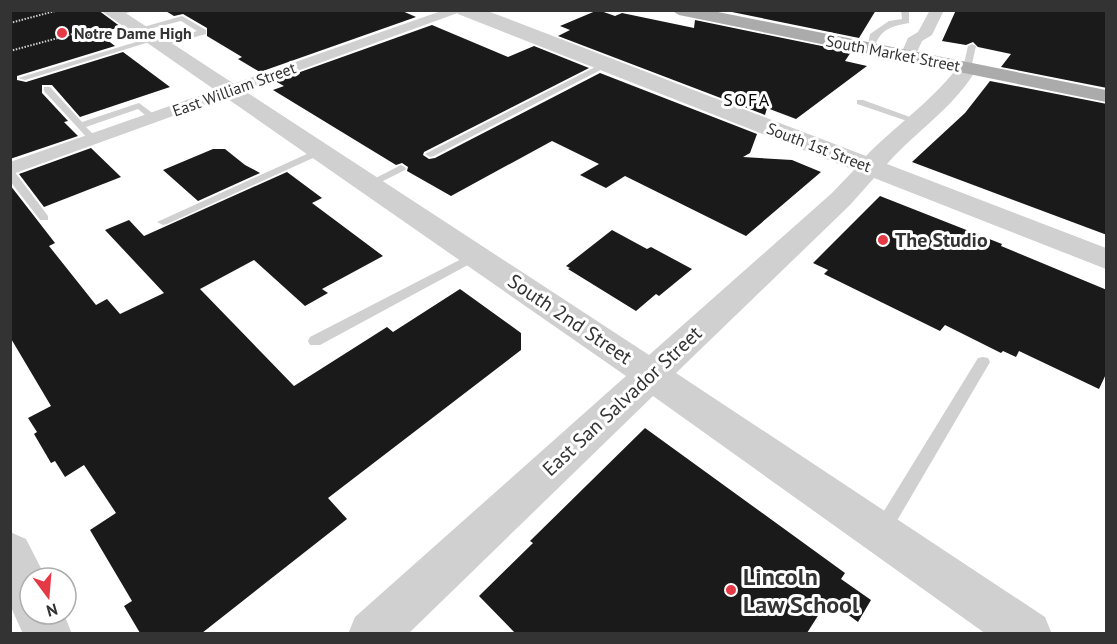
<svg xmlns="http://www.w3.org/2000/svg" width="1117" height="644" font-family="'PT Sans',sans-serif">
  <rect width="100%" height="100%" fill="#fff"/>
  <!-- building -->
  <g fill="#1a1a1a">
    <polygon points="10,10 98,10 121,27 98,33 115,46 17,76 17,80 26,82 123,52 170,87 80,117 52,85 42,85 42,93 68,121 64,122 78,136 10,159"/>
    <polygon points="164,10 400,10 416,17 260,72 238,59 242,57 207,36 207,28 183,14 174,16"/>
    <polygon points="598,10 615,16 622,13 694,28 695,20 851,52 845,61 867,66 796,119 767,108 765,115 558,36 570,30 560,26"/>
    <polygon points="722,10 876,10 859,38"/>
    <polygon points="956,10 1107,10 1107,88 1001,67 1011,54 978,47 973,42 966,45 942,41"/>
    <polygon points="432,25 508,57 534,46 589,68 424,152 423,155 429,159 435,158 600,73 757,134 750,153 743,157 792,160 821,172 746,236 625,176 606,188 580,175 599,164 552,141 451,196 407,171 408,167 402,163 396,165 273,90 284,86 275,81"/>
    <polygon points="990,81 1107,104 1107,235 912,162 965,113"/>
    <polygon points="91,148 121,177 44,207 19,174"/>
    <polygon points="213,149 225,149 245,165 260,173 198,201 163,170"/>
    <polygon points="287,172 322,198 312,203 383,256 322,289 328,293 305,306 254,260 200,289 294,386 387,327 393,332 460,289 521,333 521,350 328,498 347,519 202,633 140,633 124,606 132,601 90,530 116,513 84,465 65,477 55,461 51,463 34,434 37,432 28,418 51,406 10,337 10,185 55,243 49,246 53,251 96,305 107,299 120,314 164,293 105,230 129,220 144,236"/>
    <polygon points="880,196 1002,244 1001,246 1107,290 1107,372 1099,389 1019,351 1016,357 1003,351 1001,353 945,325 940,331 824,274 828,270 813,263"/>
    <polygon points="612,230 647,249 651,247 692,269 659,296 656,294 636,311 568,269 570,268 566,266"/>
    <polygon points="645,428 845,573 841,579 871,600 858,622 828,600 807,633 515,633 479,596 533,543 530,541"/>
  </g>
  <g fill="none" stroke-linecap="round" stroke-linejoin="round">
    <!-- path -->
    <g stroke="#cdcdcd" stroke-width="2" stroke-dasharray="1.5 1.5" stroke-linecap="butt">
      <polyline points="10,23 59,10"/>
      <polyline points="10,51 95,28"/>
    </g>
    <!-- service -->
    <g fill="#d0d0d0" fill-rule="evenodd">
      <polygon points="123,10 136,10 115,17 111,15"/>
      <path d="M901,10H909V23C888,27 880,30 873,50H867L870,34L889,21L902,19Z"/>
      <polygon points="182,16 206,30 206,34 159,47 156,47 156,43 197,31 181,21 137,32 133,30"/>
      <polygon points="149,38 156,40 25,80 18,78"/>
      <polygon points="972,44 976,46 971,68 967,70 963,68 968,46"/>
      <polygon points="605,62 612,64 434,156 430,157 425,154"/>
      <polygon points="44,87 50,87 82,122 139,103 159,118 151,120 138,109 86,127 99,140 91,142 44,91"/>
      <polygon points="857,100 863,100 921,121 913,123 857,104"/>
      <polygon points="320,148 324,149 324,153 167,224 163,225 157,222"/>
      <polygon points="401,165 406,168 405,170 373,186 365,186 364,184"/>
      <polygon points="10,170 14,171 48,216 48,220 40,220 10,181"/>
      <polygon points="475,252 479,253 481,256 479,259 320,345 310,345 308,341 310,337"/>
      <polygon points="983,357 988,358 990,362 888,536 882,538 876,536 873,530 876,524 978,358"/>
    </g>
    <!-- minor -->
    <g fill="#d0d0d0" fill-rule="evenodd">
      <polygon points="444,10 466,10 10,175 10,162"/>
      <polygon points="930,10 944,10 932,35 922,41 914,59 902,59 900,56 908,38 918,32"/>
    </g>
    <!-- tertiary -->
    <g fill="#d0d0d0" fill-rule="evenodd">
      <path d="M100,10H121L649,355L832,193L854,170L458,14L456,10H484L493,13L866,156C896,125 935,99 960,64H974L977,68C956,106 915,132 887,164L1106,248V269L874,178L850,205L676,373L1045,617L1052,634H986L653,396L408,634H348L355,617L626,376Z"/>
      <polygon points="10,532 26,539 46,578 30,578 30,614 64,614 72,634 23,634 10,605"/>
    </g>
    <!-- primary -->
    <polygon fill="#ababab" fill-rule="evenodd" points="671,10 708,10 1106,90 1106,102 679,15"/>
  </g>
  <!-- markers -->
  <g fill="#e63946" stroke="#fff" stroke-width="2">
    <circle cx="62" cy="33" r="6"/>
    <circle cx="883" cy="240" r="6"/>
    <circle cx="731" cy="590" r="6"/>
  </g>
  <g text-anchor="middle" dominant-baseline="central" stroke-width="6" stroke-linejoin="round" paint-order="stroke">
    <!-- far-poi labels -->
    <g font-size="16" font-weight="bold" fill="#333" stroke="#fff" text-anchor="start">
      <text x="74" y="33">Notre Dame High</text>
    </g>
    <!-- far-street labels -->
    <g font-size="16" fill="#333" stroke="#fff">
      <text transform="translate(893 53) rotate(11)">South Market Street</text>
      <text transform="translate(234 89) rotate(-20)">East William Street</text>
      <text transform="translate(819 147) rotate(21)">South 1st Street</text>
    </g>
    <!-- far-neighbourhood labels -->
    <g font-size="18" letter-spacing="1.5" fill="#000" stroke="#fff">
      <text x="747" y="99">SOFA</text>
    </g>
    <!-- poi labels -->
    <g font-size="20" font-weight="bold" fill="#333" stroke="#fff" text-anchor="start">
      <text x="895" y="240">The Studio</text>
    </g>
    <!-- street labels -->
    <g font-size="20" fill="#333" stroke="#fff">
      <text transform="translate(570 319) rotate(34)">South 2nd Street</text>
      <text transform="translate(622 401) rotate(-43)">East San Salvador Street</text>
    </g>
    <!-- near-poi labels -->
    <g font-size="24" font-weight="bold" fill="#333" stroke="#fff" text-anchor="start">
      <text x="743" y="576">Lincoln<tspan x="743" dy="28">Law School</tspan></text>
    </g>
  </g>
  <!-- border -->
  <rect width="1117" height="644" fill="none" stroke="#333333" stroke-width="24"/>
  <!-- north arrow -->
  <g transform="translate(48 596) rotate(164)"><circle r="28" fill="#ffffff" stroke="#adadad" stroke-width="1.5"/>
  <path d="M0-4.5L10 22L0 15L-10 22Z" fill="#e63946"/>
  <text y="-9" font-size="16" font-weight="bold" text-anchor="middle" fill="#333333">N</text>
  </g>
</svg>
